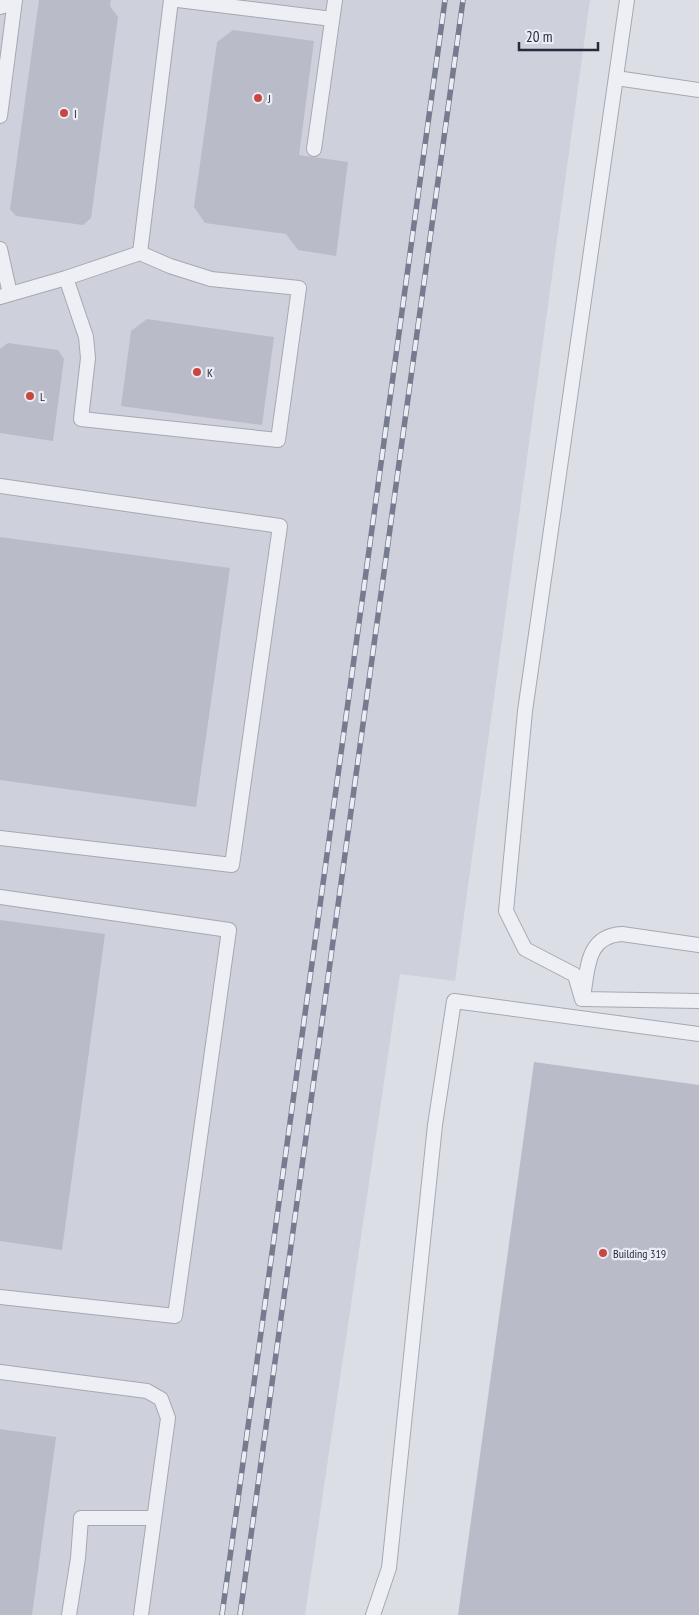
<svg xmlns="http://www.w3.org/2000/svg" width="699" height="1615" font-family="'PT Sans Narrow',sans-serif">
  <rect width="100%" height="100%" fill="#dcdee6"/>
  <!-- built -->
  <polygon fill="#ced0db" points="0,0 590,0 455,981 400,974 305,1615 0,1615"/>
  <!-- building -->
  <g fill="#b9bcc8">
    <polygon points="39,0 111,0 110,6 118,17 91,218 83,225 16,216 10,209"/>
    <polygon points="233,30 314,41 299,155 348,162 336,256 298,250 286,234 205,223 194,207 217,42"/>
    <polygon points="147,319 274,337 262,425 121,406 131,331"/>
    <polygon points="8,343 58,350 64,359 53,441 0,433 0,349"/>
    <polygon points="0,537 230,568 196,807 0,780"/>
    <polygon points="0,920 105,934 62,1250 0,1241"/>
    <polygon points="534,1062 699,1085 699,1615 458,1615"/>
    <polygon points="0,1429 56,1437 32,1615 0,1615"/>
  </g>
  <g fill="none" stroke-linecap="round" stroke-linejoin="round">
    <!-- service casing -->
    <g stroke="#a5a8b3" stroke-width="16">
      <g id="service">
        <polyline points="178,0 332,19"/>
        <polyline points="627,0 525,711 506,911 525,949 575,975 582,999 699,1001"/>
        <polyline points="0,7 14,3"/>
        <polyline points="616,78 699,90"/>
        <polyline points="0,116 15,0"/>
        <polyline points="314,149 335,0"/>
        <polyline points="0,249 10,294"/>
        <polyline points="140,253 171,0"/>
        <polyline points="0,297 66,278 140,253 170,266 211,279 299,288 278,440 81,419 88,358 86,337 66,278"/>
        <polyline points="0,486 280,526 232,865 0,838"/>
        <polyline points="0,897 229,930 175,1316 0,1297"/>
        <path d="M583,997C588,969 586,936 622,934L699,945"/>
        <polyline points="0,1372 147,1391 161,1399 168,1418 141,1615"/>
        <polyline points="69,1615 78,1558 81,1518 154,1518"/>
        <polyline points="373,1615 389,1568 435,1125 454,1001 699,1034"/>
      </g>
    </g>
    <!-- service -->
    <use href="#service" stroke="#eeeff4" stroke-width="14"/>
    <!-- rail casing -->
    <g stroke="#767b8f" stroke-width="5.5">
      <g id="rail">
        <polyline points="222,1615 445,0"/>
        <polyline points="240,1615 463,0"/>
      </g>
    </g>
    <!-- rail -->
    <use href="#rail" stroke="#ebedf4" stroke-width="4" stroke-dasharray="11" stroke-linecap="butt"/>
  </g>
  <!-- markers -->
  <g fill="#ca4641" stroke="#ebedf4" stroke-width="2">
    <circle cx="258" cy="98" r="5"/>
    <circle cx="64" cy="113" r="5"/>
    <circle cx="197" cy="372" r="5"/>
    <circle cx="30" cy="396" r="5"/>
    <circle cx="603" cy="1253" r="5"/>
  </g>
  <g text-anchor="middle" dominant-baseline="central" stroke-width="4.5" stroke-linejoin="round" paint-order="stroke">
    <!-- poi labels -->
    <g font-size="12" fill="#262a3b" stroke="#ebedf4" text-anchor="start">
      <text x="268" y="98">J</text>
      <text x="74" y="113">I</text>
      <text x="207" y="372">K</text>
      <text x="40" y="396">L</text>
      <text x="613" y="1253">Building 319</text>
    </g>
  </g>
  <!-- scale -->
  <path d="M519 42v8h79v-8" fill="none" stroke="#262a3b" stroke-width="2.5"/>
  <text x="526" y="42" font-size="15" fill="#262a3b" stroke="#ebedf4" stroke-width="4" paint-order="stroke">20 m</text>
</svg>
